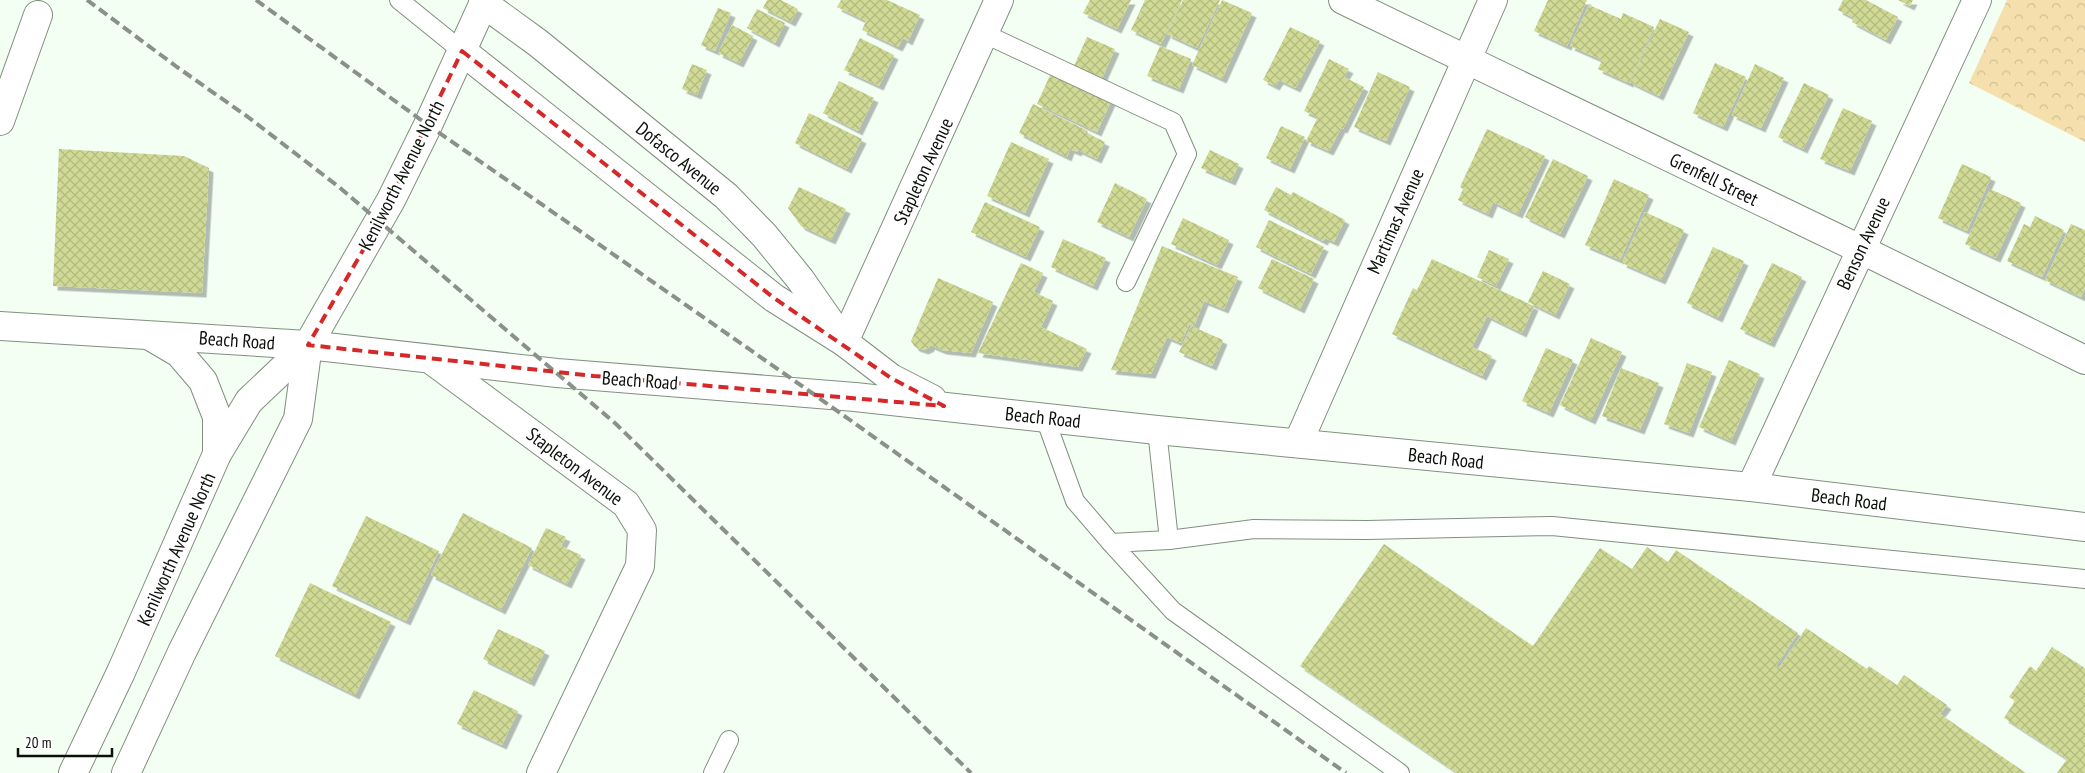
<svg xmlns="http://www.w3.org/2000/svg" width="2085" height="773" font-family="'PT Sans Narrow',sans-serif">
  <defs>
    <pattern id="park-crowns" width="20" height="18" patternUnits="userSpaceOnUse" patternTransform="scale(1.25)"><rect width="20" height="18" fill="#f5e0ad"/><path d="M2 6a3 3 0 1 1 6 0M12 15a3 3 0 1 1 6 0" fill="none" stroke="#d1bf94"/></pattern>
    <pattern id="building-cross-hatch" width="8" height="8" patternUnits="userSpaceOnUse" patternTransform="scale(1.25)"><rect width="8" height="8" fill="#d0da95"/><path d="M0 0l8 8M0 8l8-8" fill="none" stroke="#b1ba7f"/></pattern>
    <filter id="shadow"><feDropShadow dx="4.5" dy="4.5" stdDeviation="0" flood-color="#0004"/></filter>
  </defs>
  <rect width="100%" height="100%" fill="#f3fff2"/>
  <!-- park -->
  <polygon fill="url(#park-crowns)" points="2007,0 2085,0 2085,142 1969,83"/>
  <!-- building -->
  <g fill="url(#building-cross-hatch)" filter="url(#shadow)">
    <polygon points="767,0 781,0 798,9 791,22 763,8"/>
    <polygon points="841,0 887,0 920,15 908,41 903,38 898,47 862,30 866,21 837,7"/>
    <polygon points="1090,0 1131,0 1117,29 1083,13"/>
    <polygon points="1145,0 1182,0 1161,44 1131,30"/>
    <polygon points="1183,0 1220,0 1197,48 1167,34"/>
    <polygon points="1222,0 1252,13 1222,79 1192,65"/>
    <polygon points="1548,0 1587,0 1567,46 1534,31"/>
    <polygon points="1843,0 1866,0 1898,17 1886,40 1852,22 1854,18 1838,10"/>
    <polygon points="1898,0 1913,0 1910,6"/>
    <polygon points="1589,5 1621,19 1623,13 1654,27 1629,83 1598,69 1602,60 1570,46"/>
    <polygon points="718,8 731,13 715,51 701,45"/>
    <polygon points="757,9 785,23 775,43 747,28"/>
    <polygon points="1660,19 1689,32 1659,96 1630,82"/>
    <polygon points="732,25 753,36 739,63 718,53"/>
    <polygon points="1290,27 1320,41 1296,88 1279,80 1275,86 1263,80"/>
    <polygon points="1087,37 1115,49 1102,78 1074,66"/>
    <polygon points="860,38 894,55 879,86 844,70"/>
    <polygon points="1160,46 1191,59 1179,89 1147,76"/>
    <polygon points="1329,59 1349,69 1344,77 1364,87 1343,129 1341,128 1329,151 1306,141 1318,117 1304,111"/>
    <polygon points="1715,63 1746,77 1723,127 1693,113"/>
    <polygon points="692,64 707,70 697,95 682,89"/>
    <polygon points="1755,64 1784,78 1761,128 1732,115"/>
    <polygon points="1378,72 1410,87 1386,141 1354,127"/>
    <polygon points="1051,73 1111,101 1097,132 1037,104"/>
    <polygon points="839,81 874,98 858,131 823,113"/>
    <polygon points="1804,83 1829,95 1803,149 1778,137"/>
    <polygon points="1033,104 1088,131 1087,133 1105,142 1097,159 1078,150 1077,152 1070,149 1067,157 1019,133"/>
    <polygon points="1843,108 1872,121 1850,171 1820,159"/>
    <polygon points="809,113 862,139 847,169 795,143"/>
    <polygon points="1281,126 1305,137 1290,169 1266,158"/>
    <polygon points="1487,129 1545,156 1518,214 1493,202 1488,214 1458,200 1463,189 1460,187"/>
    <polygon points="1011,142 1049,159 1025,213 987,196"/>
    <polygon points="59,149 184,156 209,168 202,293 53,286"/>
    <polygon points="1210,150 1239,164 1231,181 1201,168"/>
    <polygon points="1553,159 1588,176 1560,234 1525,217"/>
    <polygon points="1962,164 1991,177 1967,231 1938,218"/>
    <polygon points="1614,179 1649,195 1620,260 1585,245"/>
    <polygon points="1115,183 1147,199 1129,237 1097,222"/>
    <polygon points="799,187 846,209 831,240 801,226 788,208"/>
    <polygon points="1276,187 1291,195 1293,192 1345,220 1334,242 1325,238 1323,241 1264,210"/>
    <polygon points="1990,189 2021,203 1996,258 1965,244"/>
    <polygon points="985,202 1040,227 1026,257 971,232"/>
    <polygon points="1645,212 1684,230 1661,280 1622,263"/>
    <polygon points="2035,216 2064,230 2042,277 2007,261 2024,224 2030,227"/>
    <polygon points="1183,218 1229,240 1217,265 1171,244"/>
    <polygon points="1269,220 1324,247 1311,274 1256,247"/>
    <polygon points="2071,224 2085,230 2085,288 2081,297 2045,280"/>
    <polygon points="1063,239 1106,258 1093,286 1051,267"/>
    <polygon points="1162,246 1238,277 1224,309 1204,301 1194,326 1189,324 1181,343 1167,337 1151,374 1111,370"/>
    <polygon points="1713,247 1744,261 1718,318 1687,303"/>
    <polygon points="1489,250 1509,259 1496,286 1477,277"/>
    <polygon points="1272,259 1314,279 1300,309 1258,288"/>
    <polygon points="1432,259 1534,306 1522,333 1487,316 1472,347 1492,356 1482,376 1392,334 1413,288 1417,290"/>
    <polygon points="1021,263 1043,273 1034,292 1053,301 1041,327 1087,349 1078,367 978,353"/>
    <polygon points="1772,263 1802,277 1770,343 1740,329"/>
    <polygon points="1543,271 1570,284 1555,315 1528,302"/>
    <polygon points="938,278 993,302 971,353 942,350 930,345 930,347 924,350 915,347 911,341"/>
    <polygon points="1191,326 1223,340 1212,366 1179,352"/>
    <polygon points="1591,338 1622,352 1591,420 1560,405"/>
    <polygon points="1546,348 1573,360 1549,413 1522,401"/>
    <polygon points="1729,360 1760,374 1731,441 1699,427"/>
    <polygon points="1687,363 1712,372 1689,433 1664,424"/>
    <polygon points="1621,368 1659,383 1640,430 1602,416"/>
    <polygon points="463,513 532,548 501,610 431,575"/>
    <polygon points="366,516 439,551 406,621 332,586"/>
    <polygon points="546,528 566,537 561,546 581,555 567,584 528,565"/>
    <polygon points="1384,544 1533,646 1600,548 1632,569 1647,547 1668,562 1676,550 1798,633 1776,666 1779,668 1806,628 1867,669 1869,666 1897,685 1904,675 1947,705 1940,714 2026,773 1457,773 1300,666"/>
    <polygon points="310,583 391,622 355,695 275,656"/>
    <polygon points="498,629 545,651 530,682 483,659"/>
    <polygon points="2052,647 2085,668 2085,773 2057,773 2067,759 2004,718 2015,701 2009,697 2030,666 2036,671"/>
    <polygon points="474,690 518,711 502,745 457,724"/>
  </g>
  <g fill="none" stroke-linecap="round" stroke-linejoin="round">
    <!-- lane casing -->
    <g stroke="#828f80" stroke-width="20">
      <g id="lane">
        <polyline points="399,0 462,51"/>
        <polyline points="985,34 1173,122 1187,154 1126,282"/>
        <polyline points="1045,418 1075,501 1111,543"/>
        <polyline points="1157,430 1169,540"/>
        <polyline points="713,773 729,740"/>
        <polyline points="1400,773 1173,611 1111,543 1169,540 1254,529 1367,530 1552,526 2085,579"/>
      </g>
    </g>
    <!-- street casing -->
    <g stroke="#828f80" stroke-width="30">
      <g id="street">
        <polyline points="1343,0 1860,249 2085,360"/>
        <polyline points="462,51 774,298 844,342 999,0"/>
        <polyline points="0,121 38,15"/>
        <polyline points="0,326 308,345"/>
        <polyline points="150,336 179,353 203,381 217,417 217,454"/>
        <polyline points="430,359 626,504 642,530 640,566 541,773"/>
        <polyline points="1298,443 1493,0"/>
        <polyline points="1751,487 1977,0"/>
      </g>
    </g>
    <!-- secondary casing -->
    <g stroke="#828f80" stroke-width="30">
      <g id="secondary">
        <polyline points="483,3 538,43 726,196 764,235 800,279 844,342 891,378 932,399"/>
        <polyline points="308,345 557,373 855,397 1157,430 1751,487 2085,527"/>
        <polyline points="73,773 121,672 217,454 249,401 308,345 391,200 428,125 485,0"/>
        <polyline points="126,773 182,652 298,419 308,345"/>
      </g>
    </g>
    <!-- lane -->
    <use href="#lane" stroke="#fff" stroke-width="18"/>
    <!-- street -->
    <use href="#street" stroke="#fff" stroke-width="28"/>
    <!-- secondary -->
    <use href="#secondary" stroke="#fff" stroke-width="28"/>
    <!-- rail -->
    <g stroke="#899288" stroke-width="4" stroke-dasharray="10 5" stroke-linecap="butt">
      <polyline points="87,0 177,67 248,117 339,187 616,424 971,773"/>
      <polyline points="256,0 428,125 812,393 1346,773"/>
    </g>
  </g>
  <!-- marked area -->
  <path fill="none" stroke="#d62828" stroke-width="4" stroke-dasharray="10 6" stroke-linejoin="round" d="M462,51L774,298L891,378L944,406L594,376L308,345L380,221Z"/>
  <g text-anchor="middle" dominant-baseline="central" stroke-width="5" stroke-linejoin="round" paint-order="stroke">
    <!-- street labels -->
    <g font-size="19" fill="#0b0f0a" stroke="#fff">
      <text transform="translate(679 158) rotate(39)">Dofasco Avenue</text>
      <text transform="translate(923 171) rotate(-65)">Stapleton Avenue</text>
      <text transform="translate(401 175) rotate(-63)">Kenilworth Avenue North</text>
      <text transform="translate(1714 179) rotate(26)">Grenfell Street</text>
      <text transform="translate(1395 221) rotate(-66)">Martimas Avenue</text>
      <text transform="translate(1863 243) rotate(-65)">Benson Avenue</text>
      <text transform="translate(237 340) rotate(4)">Beach Road</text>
      <text transform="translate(640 380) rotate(4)">Beach Road</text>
      <text transform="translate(1043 417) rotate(6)">Beach Road</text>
      <text transform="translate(1446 458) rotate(6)">Beach Road</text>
      <text transform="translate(575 466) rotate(37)">Stapleton Avenue</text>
      <text transform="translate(1849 499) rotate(7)">Beach Road</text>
      <text transform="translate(176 549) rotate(-66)">Kenilworth Avenue North</text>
    </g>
  </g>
  <!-- scale -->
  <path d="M18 748v8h94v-8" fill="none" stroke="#0b0f0a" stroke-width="2.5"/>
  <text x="25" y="748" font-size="15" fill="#0b0f0a" stroke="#ffffff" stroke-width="4" paint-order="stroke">20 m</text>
</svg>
